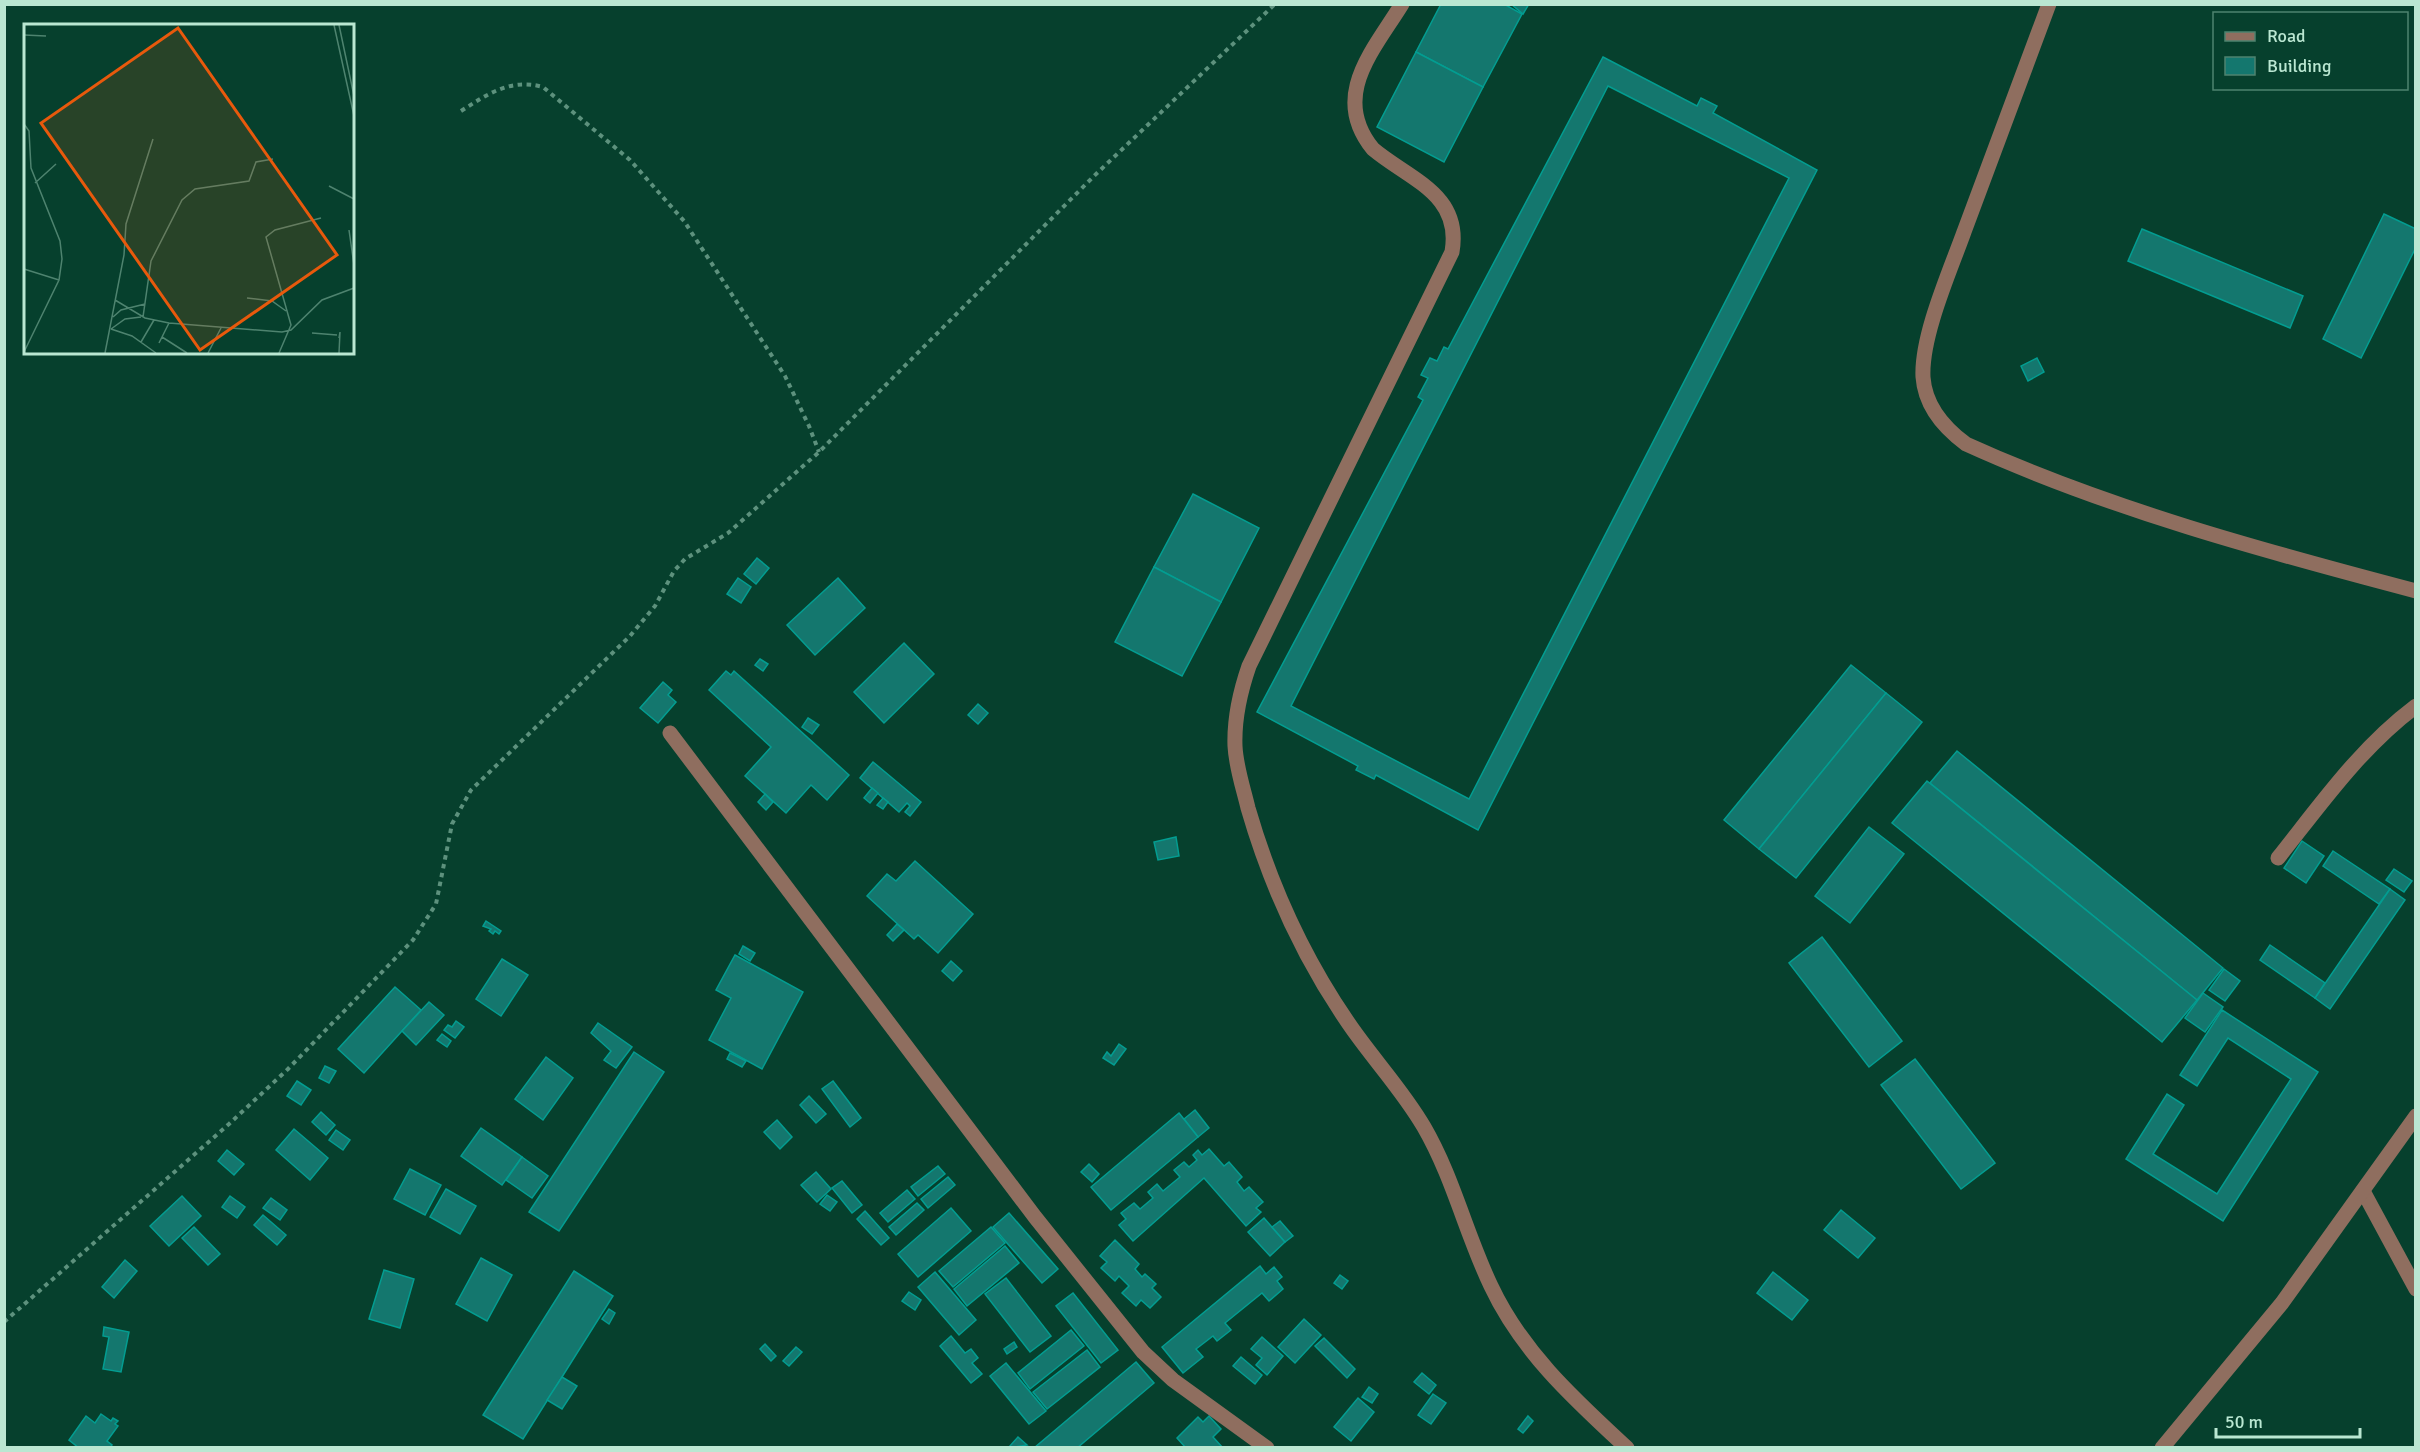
<svg xmlns="http://www.w3.org/2000/svg" width="2420" height="1452" font-family="Signika,sans-serif">
  <rect width="100%" height="100%" fill="#06402d"/>
  <!-- building -->
  <g fill="#14776e" stroke="#039d91" stroke-width="1.5" fill-rule="evenodd">
    <polygon points="1441,4 1504,4 1522,14 1483,87 1416,52"/>
    <polygon points="1511,4 1529,4 1523,14"/>
    <polygon points="1416,52 1483,87 1444,162 1377,127"/>
    <path d="M1603,57L1697,106L1701,98L1717,106L1713,113L1817,170L1478,830L1376,775L1374,779L1356,770L1358,766L1257,712L1423,400L1418,397L1428,378L1421,375L1430,358L1437,361L1444,347L1448,349ZM1608,86L1789,178L1469,799L1291,706Z"/>
    <polygon points="2384,214 2416,229 2416,247 2361,358 2323,339"/>
    <polygon points="2142,229 2303,296 2290,328 2128,261"/>
    <polygon points="2037,358 2044,372 2028,381 2021,366"/>
    <polygon points="1193,494 1259,528 1221,602 1154,567"/>
    <polygon points="757,558 769,568 756,584 744,574"/>
    <polygon points="1154,567 1221,602 1182,676 1115,642"/>
    <polygon points="738,578 751,587 741,603 727,594"/>
    <polygon points="838,578 865,608 815,655 787,625"/>
    <polygon points="904,643 934,674 884,723 854,692"/>
    <polygon points="760,659 768,664 763,671 755,665"/>
    <polygon points="1851,665 1886,693 1759,849 1724,820"/>
    <polygon points="726,671 731,675 734,671 849,775 827,800 811,785 786,813 745,776 771,747 709,690"/>
    <polygon points="663,682 672,690 668,695 676,702 658,723 640,708"/>
    <polygon points="1886,693 1922,722 1796,878 1759,849"/>
    <polygon points="978,704 988,713 978,724 968,715"/>
    <polygon points="808,718 819,725 812,734 802,727"/>
    <polygon points="1957,751 2223,968 2197,1000 1930,783"/>
    <polygon points="873,762 921,802 910,816 905,812 910,806 907,803 899,812 860,778"/>
    <polygon points="1927,781 2197,1000 2162,1042 1892,823"/>
    <polygon points="872,788 878,793 870,803 864,798"/>
    <polygon points="765,794 773,802 766,810 758,802"/>
    <polygon points="883,798 888,802 883,809 877,805"/>
    <polygon points="1869,827 1904,854 1850,923 1815,896"/>
    <polygon points="1176,837 1179,856 1158,860 1154,842"/>
    <polygon points="2302,841 2324,856 2306,883 2284,868"/>
    <polygon points="2333,851 2390,889 2379,904 2323,866"/>
    <polygon points="915,861 973,914 938,953 918,935 914,939 867,896 887,874 896,881"/>
    <polygon points="2394,869 2412,881 2404,892 2386,880"/>
    <polygon points="2390,889 2405,900 2330,1009 2315,998"/>
    <polygon points="486,921 501,931 499,934 495,931 493,934 489,931 491,929 483,926"/>
    <polygon points="897,924 904,930 893,941 887,935"/>
    <polygon points="1822,937 1902,1041 1869,1067 1789,963"/>
    <polygon points="2270,945 2325,983 2315,998 2260,960"/>
    <polygon points="743,946 755,953 750,961 739,954"/>
    <polygon points="735,955 803,992 762,1069 709,1040 731,998 716,990"/>
    <polygon points="502,959 528,975 501,1016 476,999"/>
    <polygon points="951,961 962,971 953,981 942,971"/>
    <polygon points="2224,969 2240,981 2225,1001 2209,990"/>
    <polygon points="395,987 421,1010 364,1073 338,1049"/>
    <polygon points="2203,993 2223,1007 2205,1032 2185,1018"/>
    <polygon points="429,1002 444,1015 416,1045 402,1031"/>
    <polygon points="2222,1010 2318,1072 2223,1221 2126,1159 2167,1094 2184,1105 2153,1154 2217,1194 2291,1079 2228,1038 2197,1086 2180,1075"/>
    <polygon points="456,1021 464,1027 455,1038 444,1030 448,1025 452,1027"/>
    <polygon points="598,1023 632,1047 616,1068 604,1060 611,1051 591,1033"/>
    <polygon points="442,1034 451,1041 447,1047 437,1040"/>
    <polygon points="1119,1044 1126,1049 1114,1065 1103,1058 1107,1052 1111,1056"/>
    <polygon points="634,1052 664,1072 559,1231 529,1212"/>
    <polygon points="730,1053 746,1061 742,1067 727,1059"/>
    <polygon points="546,1057 573,1078 543,1120 515,1099"/>
    <polygon points="1915,1059 1995,1163 1961,1189 1881,1085"/>
    <polygon points="325,1066 336,1071 329,1083 319,1078"/>
    <polygon points="297,1081 311,1090 301,1105 287,1096"/>
    <polygon points="833,1081 861,1118 850,1127 822,1089"/>
    <polygon points="809,1096 826,1114 816,1123 800,1105"/>
    <polygon points="1195,1110 1209,1128 1198,1137 1184,1119"/>
    <polygon points="321,1112 335,1125 326,1135 312,1122"/>
    <polygon points="1179,1113 1198,1137 1111,1210 1091,1187"/>
    <polygon points="777,1120 792,1137 780,1149 764,1132"/>
    <polygon points="481,1128 522,1157 502,1185 461,1156"/>
    <polygon points="294,1129 328,1158 310,1180 276,1150"/>
    <polygon points="336,1130 350,1140 343,1150 329,1140"/>
    <polygon points="1209,1149 1224,1166 1229,1162 1242,1177 1237,1182 1244,1191 1249,1187 1263,1202 1256,1208 1261,1212 1246,1226 1204,1178 1133,1241 1119,1225 1126,1219 1121,1213 1134,1203 1140,1209 1153,1198 1148,1192 1157,1184 1163,1191 1180,1177 1174,1170 1184,1162 1189,1167 1197,1160 1193,1155 1198,1150 1202,1155"/>
    <polygon points="227,1150 244,1164 234,1175 218,1161"/>
    <polygon points="522,1157 548,1176 532,1198 506,1180"/>
    <polygon points="1089,1164 1099,1174 1092,1182 1081,1172"/>
    <polygon points="938,1166 945,1174 918,1196 911,1187"/>
    <polygon points="410,1169 441,1185 425,1215 394,1199"/>
    <polygon points="816,1172 831,1189 817,1202 801,1185"/>
    <polygon points="948,1177 955,1185 928,1208 921,1199"/>
    <polygon points="842,1181 862,1205 852,1213 832,1188"/>
    <polygon points="446,1189 476,1206 460,1234 430,1217"/>
    <polygon points="907,1190 915,1199 888,1222 880,1213"/>
    <polygon points="827,1195 837,1202 830,1211 820,1204"/>
    <polygon points="182,1196 201,1216 169,1246 150,1226"/>
    <polygon points="230,1196 245,1207 237,1218 222,1207"/>
    <polygon points="271,1198 287,1210 280,1220 263,1208"/>
    <polygon points="917,1203 924,1210 896,1235 889,1227"/>
    <polygon points="951,1208 971,1231 918,1277 898,1254"/>
    <polygon points="1841,1210 1875,1238 1858,1258 1824,1230"/>
    <polygon points="865,1211 889,1238 881,1245 857,1219"/>
    <polygon points="1009,1213 1058,1269 1042,1283 993,1227"/>
    <polygon points="263,1215 286,1235 277,1245 254,1225"/>
    <polygon points="1264,1218 1285,1242 1270,1256 1248,1232"/>
    <polygon points="1280,1221 1293,1236 1285,1242 1272,1227"/>
    <polygon points="194,1227 220,1254 208,1265 182,1238"/>
    <polygon points="991,1227 1005,1243 953,1287 939,1271"/>
    <polygon points="1115,1240 1139,1264 1135,1269 1142,1277 1145,1274 1156,1284 1152,1288 1161,1297 1150,1308 1141,1300 1136,1306 1122,1293 1129,1286 1119,1276 1115,1281 1101,1268 1107,1262 1100,1256"/>
    <polygon points="1005,1246 1019,1263 967,1306 954,1289"/>
    <polygon points="481,1258 512,1275 487,1321 456,1304"/>
    <polygon points="125,1260 137,1271 114,1298 102,1287"/>
    <polygon points="1260,1266 1266,1274 1274,1267 1282,1277 1277,1281 1283,1289 1269,1301 1262,1293 1225,1323 1231,1330 1217,1341 1213,1336 1196,1349 1203,1357 1183,1373 1162,1347"/>
    <polygon points="384,1270 414,1279 400,1328 369,1319"/>
    <polygon points="574,1271 613,1296 523,1439 483,1415"/>
    <polygon points="935,1272 976,1320 959,1335 918,1287"/>
    <polygon points="1773,1272 1808,1300 1792,1320 1757,1293"/>
    <polygon points="1340,1275 1348,1281 1342,1289 1334,1283"/>
    <polygon points="1006,1278 1051,1336 1030,1352 985,1294"/>
    <polygon points="909,1292 921,1300 915,1310 902,1301"/>
    <polygon points="1073,1293 1118,1350 1101,1363 1056,1306"/>
    <polygon points="609,1309 615,1313 609,1324 602,1319"/>
    <polygon points="1304,1319 1321,1335 1295,1363 1278,1347"/>
    <polygon points="104,1327 129,1332 121,1372 103,1369 109,1337 103,1336"/>
    <polygon points="1071,1330 1084,1346 1030,1389 1018,1373"/>
    <polygon points="951,1336 965,1353 971,1349 978,1358 972,1363 982,1374 971,1383 940,1346"/>
    <polygon points="1262,1337 1283,1356 1267,1375 1256,1365 1262,1358 1251,1349"/>
    <polygon points="1324,1338 1355,1369 1347,1378 1315,1346"/>
    <polygon points="1014,1342 1017,1347 1007,1354 1004,1349"/>
    <polygon points="765,1344 776,1356 771,1361 760,1349"/>
    <polygon points="796,1347 802,1352 789,1366 783,1361"/>
    <polygon points="1087,1350 1100,1367 1047,1409 1033,1392"/>
    <polygon points="1241,1357 1262,1375 1255,1384 1233,1366"/>
    <polygon points="1136,1362 1154,1383 1077,1448 1034,1448"/>
    <polygon points="1006,1363 1046,1411 1029,1424 990,1376"/>
    <polygon points="1422,1373 1436,1385 1429,1394 1414,1382"/>
    <polygon points="562,1377 577,1386 562,1409 547,1400"/>
    <polygon points="1369,1387 1378,1394 1372,1403 1362,1397"/>
    <polygon points="1433,1394 1446,1403 1431,1424 1418,1415"/>
    <polygon points="1358,1398 1374,1412 1351,1441 1334,1427"/>
    <polygon points="101,1414 111,1421 113,1418 118,1421 115,1424 118,1426 107,1441 112,1445 110,1448 79,1448 69,1440 86,1416 95,1423"/>
    <polygon points="1209,1416 1221,1429 1213,1437 1223,1448 1186,1448 1177,1438 1198,1417 1203,1422"/>
    <polygon points="1528,1416 1533,1421 1523,1433 1518,1429"/>
    <polygon points="1018,1437 1027,1445 1009,1448 1009,1447"/>
  </g>
  <g fill="none" stroke-linecap="round" stroke-linejoin="round">
    <!-- path -->
    <g stroke="#5d917d" stroke-width="4" stroke-dasharray="4.5 4.5" stroke-linecap="butt">
      <path d="M461,111C488,94 510,78 543,87L630,160L684,221L785,376L809,426L819,452"/>
      <polyline points="4,1322 229,1124 288,1069 413,940 436,904 452,824 471,790 630,636 655,606 674,571 685,559 728,533 819,452 1094,176 1275,4"/>
    </g>
    <!-- minor -->
    <g stroke="#8f6e5f" stroke-width="15">
      <path d="M1402,4C1373,51 1330,96 1373,149C1410,180 1462,194 1452,252L1249,666C1240,692 1234,718 1235,746C1236,767 1243,787 1248,808C1270,884 1302,955 1347,1021C1371,1057 1402,1089 1424,1127C1453,1177 1466,1234 1491,1286C1522,1352 1574,1399 1627,1448"/>
      <path d="M2049,4C2020,80 1992,156 1964,232C1950,271 1921,336 1923,377C1925,406 1943,427 1966,444C2109,509 2264,551 2416,591"/>
      <polyline points="670,733 1035,1217 1143,1352 1173,1380 1267,1448"/>
      <path d="M2278,858C2321,804 2360,748 2416,706"/>
      <polyline points="2363,1191 2416,1289"/>
      <polyline points="2162,1448 2282,1303 2416,1116"/>
    </g>
  </g>
  <!-- overview -->
  <g transform="translate(24 24)">
    <rect width="330" height="330" fill="#06402d"/>
    <path fill="none" stroke="#4e836f" stroke-width="1.5" d="M310,1L330,92M315,1L330,72M0,11L22,12M0,100L5,107L7,144L36,217L38,235L35,256L0,328M11,159L32,140M305,162L330,175M325,206L330,241M0,245L35,256M223,274L248,277L262,287M91,276L121,294L145,299L258,308L267,306L298,276L330,264M89,293L97,286L121,280M119,293L127,237L158,176L171,165L225,157L232,138L249,135M87,305L108,312L132,329M87,305L101,295L117,293M288,309L313,311M138,313L163,329M315,314L316,308L315,329M117,318L130,296M135,319L145,299M81,329L100,231L102,200L129,115M184,329L197,304M255,329L267,301L242,213L251,206L297,194"/>
    <path fill="#e8590c" fill-opacity="0.15" stroke="#e8590c" stroke-width="3" d="M154,4L313,231L176,326L17,99Z"/>
    <rect width="330" height="330" fill="none" stroke="#bae7d2" stroke-width="3"/>
  </g>
  <!-- border -->
  <rect width="2420" height="1452" fill="none" stroke="#bae7d2" stroke-width="12"/>
  <!-- legend -->
  <rect x="2213" y="12" width="195" height="78" fill="#06402d" stroke="#4e836f" stroke-width="1.5"/>
  <rect x="2225" y="32" width="30" height="9" fill="#8f6e5f" stroke="#4e836f" stroke-width="1.5"/>
  <text x="2267" y="42" font-size="18" fill="#bae7d2">Road</text>
  <rect x="2225" y="57" width="30" height="18" fill="#14776e" stroke="#4e836f" stroke-width="1.5"/>
  <text x="2267" y="72" font-size="18" fill="#bae7d2">Building</text>
  <!-- scale -->
  <path d="M2216 1428v9h144v-9" fill="none" stroke="#bae7d2" stroke-width="3"/>
  <text x="2225" y="1428" font-size="18" fill="#bae7d2" stroke="#06402d" stroke-width="4.5" paint-order="stroke">50 m</text>
</svg>
